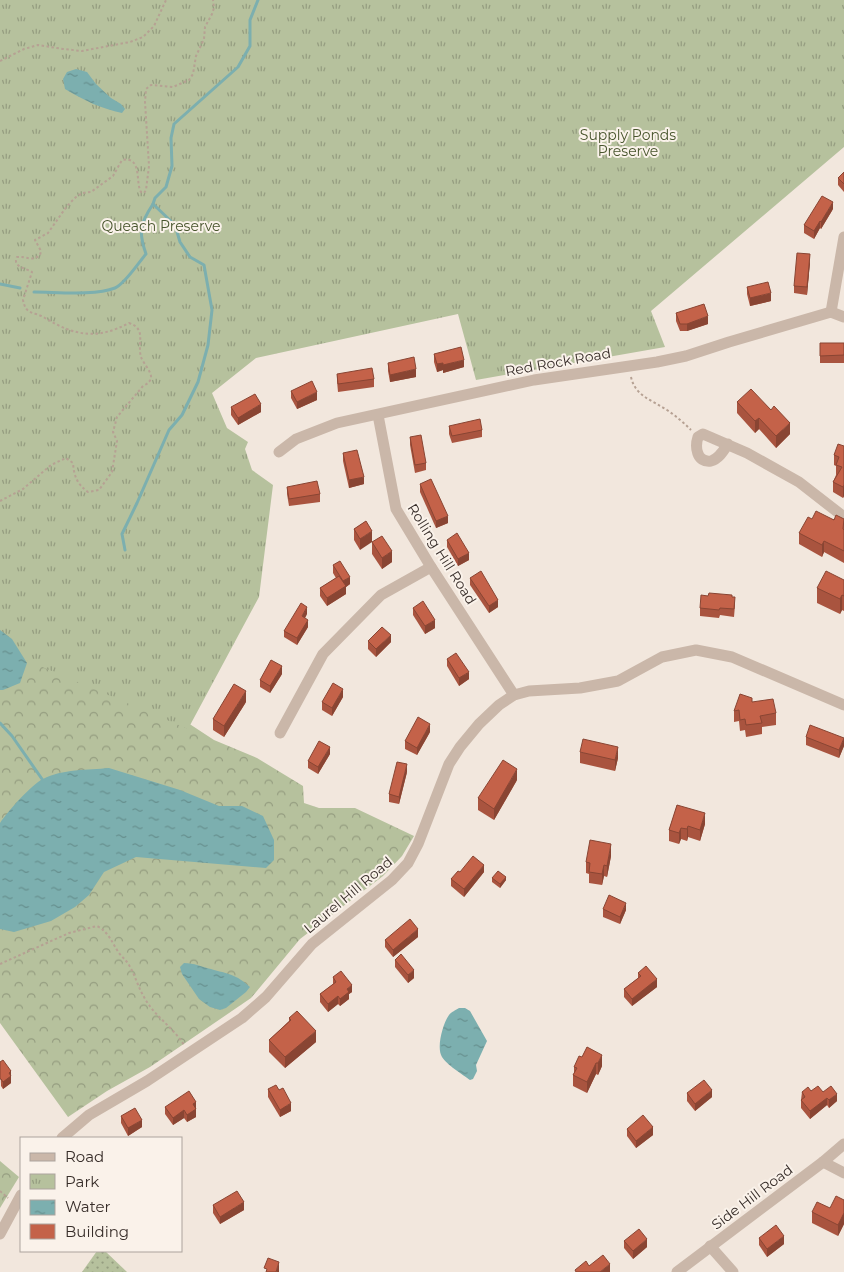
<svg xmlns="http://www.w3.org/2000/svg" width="844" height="1272" font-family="Montserrat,sans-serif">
  <defs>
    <pattern id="grass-dots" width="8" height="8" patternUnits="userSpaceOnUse" patternTransform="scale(1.25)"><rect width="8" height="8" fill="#b6c19d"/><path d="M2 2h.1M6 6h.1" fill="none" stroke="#959d80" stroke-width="1.8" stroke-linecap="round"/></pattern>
    <pattern id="forest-crowns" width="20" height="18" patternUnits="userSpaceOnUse" patternTransform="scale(1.25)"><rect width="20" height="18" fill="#b6c19d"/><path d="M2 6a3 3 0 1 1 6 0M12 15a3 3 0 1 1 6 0" fill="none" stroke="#959d80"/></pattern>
    <pattern id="park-tufts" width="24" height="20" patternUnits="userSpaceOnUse" patternTransform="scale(1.25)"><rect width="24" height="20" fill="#b6c19d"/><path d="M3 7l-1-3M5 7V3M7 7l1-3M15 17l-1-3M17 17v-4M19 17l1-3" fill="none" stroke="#959d80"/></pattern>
    <pattern id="water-ripples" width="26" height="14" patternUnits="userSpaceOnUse" patternTransform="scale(1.25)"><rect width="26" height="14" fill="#7cafaf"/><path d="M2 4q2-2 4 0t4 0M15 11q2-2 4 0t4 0" fill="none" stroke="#668f8e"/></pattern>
  </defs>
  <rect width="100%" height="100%" fill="#f2e7dd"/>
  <!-- grass -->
  <polygon fill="url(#grass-dots)" points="97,1251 105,1251 127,1272 82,1272"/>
  <!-- forest -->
  <g fill="url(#forest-crowns)">
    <polygon points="0,0 351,297 212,377 185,721 214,740 257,758 303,786 304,803 319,808 355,808 414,836 402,856 383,876 300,939 251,998 150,1067 107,1091 68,1117 0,1023"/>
    <polygon points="0,1161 19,1177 0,1208"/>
  </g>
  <!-- park -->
  <polygon fill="url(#park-tufts)" points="0,0 844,0 844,147 651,311 665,347 476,380 458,314 256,358 212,393 227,428 248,442 245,449 252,470 273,485 259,597 188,729 0,649"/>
  <!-- water -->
  <g fill="url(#water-ripples)">
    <path d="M76,69L87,72L96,84L111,98L121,104L125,109L122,113C102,109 83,100 65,89L63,79L67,72Z"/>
    <polygon points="0,630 12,639 27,663 20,683 3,690 0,690"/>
    <path d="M109,768L180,790L219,806H242L263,816L274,840V860L266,868L136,857L104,872L89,895L75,907L51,921L14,932L0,929V823C8,811 31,785 43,779C62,769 88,770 109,768Z"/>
    <path d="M184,963C194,963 202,967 211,969C228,974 236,974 250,987L246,992L226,1008L220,1010L210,1007L199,999L182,974L180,967Z"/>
    <path d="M459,1008H465L470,1011L487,1041L476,1065L477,1071L473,1079L470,1080C463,1075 446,1064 442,1057C436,1048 443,1023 449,1015C451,1012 456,1010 459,1008Z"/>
  </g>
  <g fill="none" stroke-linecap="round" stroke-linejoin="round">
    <!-- stream -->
    <g stroke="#7cafaf" stroke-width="3">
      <polyline points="0,284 20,288"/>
      <path d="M34,292C56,292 95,296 115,288C125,284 139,262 146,254C138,231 140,224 153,204"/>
      <polyline points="125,550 122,534 137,503 169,430 182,415 198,382 208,345 212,310 204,265 190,257 180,242 175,225 153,204 155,198 166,187 172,166 171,138 174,124 238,67 250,46 250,20 258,0"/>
      <polyline points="0,723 12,736 42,779"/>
    </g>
    <!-- path -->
    <g stroke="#b6a193" stroke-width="2" stroke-dasharray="2.5 2.5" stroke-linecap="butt">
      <polyline points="0,61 24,49 38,45 63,49 82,51 130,42 143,37 154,26 166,0"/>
      <path d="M631,377C635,396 652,400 667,410C676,416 684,423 691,430"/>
      <path d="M0,501L23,489L51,465L66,458L73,463C74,476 77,484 88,492L99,490L112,472L117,441L113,432L117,417L143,386C147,384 150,382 151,378C152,372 143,363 141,357C137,343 147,329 129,323C97,340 75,336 45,318C34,311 26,316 23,300L32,272C26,268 12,267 17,257C27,256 32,262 40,255L41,251L35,240L48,233L67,206L76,197L82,193L91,192L113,176L122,160C143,156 135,183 141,192L144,193L146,190L149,166L145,102L146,89L151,85L173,87L189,80L193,74L196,56L204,39L205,27L212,14L214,8L213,0"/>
      <path d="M0,964L69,933L97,926C109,932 112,943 119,953C122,957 126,960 129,965C135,975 138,987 144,997C154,1016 173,1027 184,1045"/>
      <polyline points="0,1191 8,1198"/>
    </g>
    <!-- minor -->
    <g stroke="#cab7a9" stroke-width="11">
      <polyline points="831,312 844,237"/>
      <polyline points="378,415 396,509 431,567 514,695"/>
      <path d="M728,444C724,450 719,459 711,461C696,463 695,446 698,437L703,434L747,453L799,482L844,517"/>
      <polyline points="279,452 296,439 337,423 534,380 657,362 686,356 729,342 831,312 844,317"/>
      <polyline points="280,733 323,654 381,595 431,567"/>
      <polyline points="62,1138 89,1115 147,1081 242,1018 266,997 312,944 392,880 408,863 418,844 449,764 460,747 479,724 499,705 514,695 529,691 580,688 618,681 662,657 696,650 732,657 844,705"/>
      <polyline points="823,1162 844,1173"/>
      <polyline points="0,1234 21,1195"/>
      <polyline points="710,1246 733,1272"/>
      <polyline points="677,1272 823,1162 844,1144"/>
    </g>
  </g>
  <!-- wall -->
  <g fill="#a9543f">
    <polygon points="844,172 844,192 838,185 838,178"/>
    <polygon points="833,209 821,229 820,228 814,239 804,233 804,225"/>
    <polygon points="810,262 807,295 794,293 794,286"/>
    <polygon points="747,287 771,301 750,306 747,294"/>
    <polygon points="676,313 708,324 687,331 680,331 676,321"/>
    <rect x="820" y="343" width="24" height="20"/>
    <polygon points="434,354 464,367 443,373 443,370 437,372 434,362"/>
    <polygon points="388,363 416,377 390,382 388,371"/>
    <polygon points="337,374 374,379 374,387 338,392 337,381"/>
    <polygon points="291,391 317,400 297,409 291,398"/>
    <polygon points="737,402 790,434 776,448 759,429 755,433 737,413"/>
    <polygon points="231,407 261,412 238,425 231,415"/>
    <polygon points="449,426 482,430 482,437 452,443 449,434"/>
    <polygon points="410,437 426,463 426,470 415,473 410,445"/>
    <polygon points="844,446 844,496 843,498 833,492 833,482 836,475 836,466 834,465 834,455"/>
    <polygon points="343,453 364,484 349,488 343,461"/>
    <polygon points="420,484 448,523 436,528 420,492"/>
    <polygon points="287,487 320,494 320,502 289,506 287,494"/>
    <polygon points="812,519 844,519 844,563 824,552 822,557 799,544 799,533"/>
    <polygon points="366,521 360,550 354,540 354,529"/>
    <polygon points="447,540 469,560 458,566 447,547"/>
    <polygon points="372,542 392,562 382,569 372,554"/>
    <polygon points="333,565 350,584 346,587 346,594 327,606 320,596 320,588 336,578 333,573"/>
    <polygon points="470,578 498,607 489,613 470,585"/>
    <polygon points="844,580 844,611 842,610 840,614 817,603 817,588"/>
    <polygon points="732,597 735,605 734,617 720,615 719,618 700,616 700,608"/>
    <polygon points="413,608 435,628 425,634 413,615"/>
    <polygon points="307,614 305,618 308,627 297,645 284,637 284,631"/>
    <polygon points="368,641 391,642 376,657 368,649"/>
    <polygon points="447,659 469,679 459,686 447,666"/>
    <polygon points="282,674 270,693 260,687 260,680"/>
    <polygon points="343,697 332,716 322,710 322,702"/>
    <polygon points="246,702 224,737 213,730 213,719"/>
    <polygon points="752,702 776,713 776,725 762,727 762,734 746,737 745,730 740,731 739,721 734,722 734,711"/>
    <polygon points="430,732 417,755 405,749 405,741"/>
    <polygon points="806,737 844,746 839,758 806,745"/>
    <polygon points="580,752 618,758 615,771 580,763"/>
    <polygon points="330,754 318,774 308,768 308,761"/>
    <polygon points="407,772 399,804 389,802 389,794"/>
    <polygon points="517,780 494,820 478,810 478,798"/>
    <polygon points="677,805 705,824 700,841 688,837 687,841 681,839 679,844 669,841 669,830"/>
    <polygon points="611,856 607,877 604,876 602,885 589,883 589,874 586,873 586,862"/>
    <polygon points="460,872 484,872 464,897 451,886 451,879"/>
    <polygon points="492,878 506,880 500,888 492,882"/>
    <polygon points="603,909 626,910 620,924 603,917"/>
    <polygon points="418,937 393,957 385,947 385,940"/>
    <polygon points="395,960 414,978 408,983 395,967"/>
    <polygon points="638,973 657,987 632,1006 624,997 624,989 638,978"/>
    <polygon points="333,977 352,992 349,994 349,999 340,1006 338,1004 328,1012 320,1002 320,994 333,984"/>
    <polygon points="289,1018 316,1042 285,1068 269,1052 269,1040 289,1021"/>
    <polygon points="587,1047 602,1066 598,1075 596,1074 587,1093 573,1086 573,1075 574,1073 574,1067 582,1057"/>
    <polygon points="0,1062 11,1071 11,1083 3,1089 1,1086"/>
    <polygon points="268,1089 291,1111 280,1117 268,1097"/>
    <polygon points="811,1091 823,1092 837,1101 829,1108 827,1105 810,1119 801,1108 801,1100 802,1092"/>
    <polygon points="687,1093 712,1097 695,1111 687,1101"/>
    <polygon points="196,1102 196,1117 187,1122 184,1118 173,1125 165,1114 165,1107"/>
    <polygon points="121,1116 142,1127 128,1136 121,1123"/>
    <polygon points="627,1129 653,1135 636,1148 627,1136"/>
    <polygon points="844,1200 844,1224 838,1236 812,1223 812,1212 830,1208"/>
    <polygon points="213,1205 244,1210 220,1224 213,1213"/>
    <polygon points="759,1238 784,1244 767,1257 759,1245"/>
    <polygon points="624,1241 647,1247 633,1259 624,1248"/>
  </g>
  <!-- shaded-wall -->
  <g fill="#894533">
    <polygon points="833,202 833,209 821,229 821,222"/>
    <polygon points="820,221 820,228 814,239 814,231"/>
    <polygon points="810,254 810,262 807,295 807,287"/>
    <polygon points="771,293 771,301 750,306 750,298"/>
    <polygon points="708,316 708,324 687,331 687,324"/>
    <polygon points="464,360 464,367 443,373 443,365"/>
    <polygon points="443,363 443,370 437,372 437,364"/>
    <polygon points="416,369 416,377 390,382 390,375"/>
    <polygon points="317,392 317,400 297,409 297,402"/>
    <polygon points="261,404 261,412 238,425 238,418"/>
    <polygon points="759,418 759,429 755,433 755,421"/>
    <polygon points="790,423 790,434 776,448 776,436"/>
    <polygon points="364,477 364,484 349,488 349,480"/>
    <polygon points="844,485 844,496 843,498 843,487"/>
    <polygon points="448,516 448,523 436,528 436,521"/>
    <polygon points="372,531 372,542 360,550 360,539"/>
    <polygon points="824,541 824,552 822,557 822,545"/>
    <polygon points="392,551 392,562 382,569 382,558"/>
    <polygon points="469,553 469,560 458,566 458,559"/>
    <polygon points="350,577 350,584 346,587 346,594 327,606 327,598 343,581"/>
    <polygon points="842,595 842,610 840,614 840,599"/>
    <polygon points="498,600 498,607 489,613 489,606"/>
    <polygon points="307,607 307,614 302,623 302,616"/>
    <polygon points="308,620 308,627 297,645 297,638"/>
    <polygon points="435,620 435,628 425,634 425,626"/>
    <polygon points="391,635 391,642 376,657 376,649"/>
    <polygon points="282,666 282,674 270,693 270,686"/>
    <polygon points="469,672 469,679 459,686 459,678"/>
    <polygon points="343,689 343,697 332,716 332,708"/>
    <polygon points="246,691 246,702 224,737 224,726"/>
    <polygon points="430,724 430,732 417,755 417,748"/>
    <polygon points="844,738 844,746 839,758 839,750"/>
    <polygon points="330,747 330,754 318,774 318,767"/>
    <polygon points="618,747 618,758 615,771 615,760"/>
    <polygon points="407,764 407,772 399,804 399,797"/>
    <polygon points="517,769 517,780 494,820 494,809"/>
    <polygon points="705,813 705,824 700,841 700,830"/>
    <polygon points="688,826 688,837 687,841 687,829"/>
    <polygon points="681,828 681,839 679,844 679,833"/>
    <polygon points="611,844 611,856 607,877 607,866"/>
    <polygon points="484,865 484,872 464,897 464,889"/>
    <polygon points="604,865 604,876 602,885 602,874"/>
    <polygon points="506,877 506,880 500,888 500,884"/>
    <polygon points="626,903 626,910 620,924 620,917"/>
    <polygon points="418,929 418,937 393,957 393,950"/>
    <polygon points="414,970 414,978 408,983 408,975"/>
    <polygon points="657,979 657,987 632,1006 632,999"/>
    <polygon points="352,985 352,992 349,994 349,999 340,1006 340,999 347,989"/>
    <polygon points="338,996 338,1004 328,1012 328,1004"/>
    <polygon points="316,1031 316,1042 285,1068 285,1057"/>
    <polygon points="602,1055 602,1066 598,1075 598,1063"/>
    <polygon points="596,1063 596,1074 587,1093 587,1082"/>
    <polygon points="11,1071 11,1083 3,1089 3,1082 9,1073"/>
    <polygon points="712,1090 712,1097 695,1111 695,1104"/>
    <polygon points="837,1094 837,1101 829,1108 829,1100"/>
    <polygon points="827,1098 827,1105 810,1119 810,1111"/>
    <polygon points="196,1102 196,1117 187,1122 187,1115 193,1104"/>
    <polygon points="291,1103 291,1111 280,1117 280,1110"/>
    <polygon points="184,1110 184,1118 173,1125 173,1118"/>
    <polygon points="142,1120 142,1127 128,1136 128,1128"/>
    <polygon points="653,1127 653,1135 636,1148 636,1141"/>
    <polygon points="244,1202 244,1210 220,1224 220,1217"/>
    <polygon points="844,1213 844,1224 838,1236 838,1225"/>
    <polygon points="784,1236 784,1244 767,1257 767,1249"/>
    <polygon points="647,1239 647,1247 633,1259 633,1251"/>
    <polygon points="279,1262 279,1272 276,1272"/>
    <polygon points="610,1264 610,1272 600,1272"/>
  </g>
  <!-- building -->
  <g fill="#c46249" stroke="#894533">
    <polygon points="844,172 844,184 838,178"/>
    <polygon points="822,196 833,202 821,222 820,221 814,231 804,225"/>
    <polygon points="797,253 810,254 807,287 794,286"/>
    <polygon points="768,282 771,293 750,298 747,287"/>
    <polygon points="704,304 708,316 687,324 680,324 676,313"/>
    <polygon points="820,343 844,343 844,355 820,356"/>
    <polygon points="461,347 464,360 443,365 443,363 437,364 434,354"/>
    <polygon points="414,357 416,369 390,375 388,363"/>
    <polygon points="372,368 374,379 338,384 337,374"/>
    <polygon points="312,381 317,392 297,402 291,391"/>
    <polygon points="751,389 771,410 774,406 790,423 776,436 759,418 755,421 737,402"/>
    <polygon points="255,394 261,404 238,418 231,407"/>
    <polygon points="480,419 482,430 452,436 449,426"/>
    <polygon points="421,435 426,463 415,465 410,437"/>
    <polygon points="838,444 844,446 844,485 843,487 833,482 842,467 836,465 839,457 834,455"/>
    <polygon points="357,450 364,477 349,480 343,453"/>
    <polygon points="431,479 448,516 436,521 420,484"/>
    <polygon points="317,481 320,494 289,499 287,487"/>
    <polygon points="816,511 834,520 836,515 844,519 843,529 844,530 844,551 824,541 822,545 799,533 808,517 812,519"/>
    <polygon points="366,521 372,531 360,539 354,529"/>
    <polygon points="457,533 469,553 458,559 447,540"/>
    <polygon points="382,536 392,551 382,558 372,542"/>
    <polygon points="340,561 350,577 343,581 333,565"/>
    <polygon points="481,571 498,600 489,606 470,578"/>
    <polygon points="826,571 844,580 844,596 842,595 840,599 817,588"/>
    <polygon points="339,576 346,586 327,598 320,588"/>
    <polygon points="709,593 732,595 732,597 735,597 734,609 720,608 719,610 700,608 701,595 708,596"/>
    <polygon points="423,601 435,620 425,626 413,608"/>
    <polygon points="301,603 307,607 302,616 308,620 297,638 284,631"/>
    <polygon points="382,627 391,635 376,649 368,641"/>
    <polygon points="456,653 469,672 459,678 447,659"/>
    <polygon points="271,660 282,666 270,686 260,680"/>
    <polygon points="333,683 343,689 332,708 322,702"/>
    <polygon points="234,684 246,691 224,726 213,719"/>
    <polygon points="740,694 752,698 752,702 773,699 776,713 760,716 762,723 746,725 745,719 740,720 739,710 734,711"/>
    <polygon points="418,717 430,724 417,748 405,741"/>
    <polygon points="810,725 844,738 839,750 806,737"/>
    <polygon points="583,739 618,747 615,760 580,752"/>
    <polygon points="319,741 330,747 318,767 308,761"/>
    <polygon points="503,760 517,769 494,809 478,798"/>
    <polygon points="397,762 407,764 399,797 389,794"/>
    <polygon points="677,805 705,813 700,830 688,826 687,829 681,828 679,833 669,830"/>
    <polygon points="590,840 611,844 607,866 604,865 602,874 589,872 590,863 586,862"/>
    <polygon points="473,856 484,865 464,889 451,879 458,871 460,872"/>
    <polygon points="498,871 506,877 500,884 492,878"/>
    <polygon points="609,895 626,903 620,917 603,909"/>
    <polygon points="410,919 418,929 393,950 385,940"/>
    <polygon points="401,954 414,970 408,975 395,960"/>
    <polygon points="646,966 657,979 632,999 624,989 641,976 638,973"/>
    <polygon points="341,971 352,985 347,989 349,992 340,999 338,996 328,1004 320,994 336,982 333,977"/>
    <polygon points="297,1011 316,1031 285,1057 269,1040 291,1020 289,1018"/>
    <polygon points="587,1047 602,1055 598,1063 596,1063 587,1082 573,1075 577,1068 574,1067 579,1056 582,1057"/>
    <polygon points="3,1060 11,1071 9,1073 11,1076 3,1082 1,1079 0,1079 0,1062"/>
    <polygon points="704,1080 712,1090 695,1104 687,1093"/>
    <polygon points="276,1085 279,1090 283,1088 291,1103 280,1110 268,1089"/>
    <polygon points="818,1086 823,1092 831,1086 837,1094 829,1100 827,1098 810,1111 801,1100 805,1097 802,1092 808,1087 811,1091"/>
    <polygon points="189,1091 196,1102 193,1104 196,1109 187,1115 184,1110 173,1118 165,1107"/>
    <polygon points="135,1108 142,1120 128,1128 121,1116"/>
    <polygon points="643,1115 653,1127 636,1141 627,1129"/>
    <polygon points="237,1191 244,1202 220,1217 213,1205"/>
    <polygon points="836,1196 844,1200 844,1213 838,1225 812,1212 817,1202 830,1208"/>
    <polygon points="776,1225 784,1236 767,1249 759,1238"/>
    <polygon points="639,1229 647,1239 633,1251 624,1241"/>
    <polygon points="603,1255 610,1264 600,1272 576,1272 575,1270 586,1261 589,1266"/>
    <polygon points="268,1258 279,1262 276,1272 266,1272 267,1269 264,1268"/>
  </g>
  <g text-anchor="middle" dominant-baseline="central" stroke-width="4" stroke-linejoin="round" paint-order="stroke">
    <!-- park labels -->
    <g font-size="14" fill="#48552d" stroke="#faf2ea">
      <text x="628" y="135">Supply Ponds<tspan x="628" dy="16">Preserve</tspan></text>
      <text x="161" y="226">Queach Preserve</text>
    </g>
    <!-- street labels -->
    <g font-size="14" fill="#372d29" stroke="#faf2ea">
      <text transform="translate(558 362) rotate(-10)">Red Rock Road</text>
      <text transform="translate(442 554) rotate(58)">Rolling Hill Road</text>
      <text transform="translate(348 895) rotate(-40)">Laurel Hill Road</text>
      <text transform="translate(752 1197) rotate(-37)">Side Hill Road</text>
    </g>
  </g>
  <!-- legend -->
  <rect x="20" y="1137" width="162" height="115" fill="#faf2ea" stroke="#aca39d"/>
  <rect x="30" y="1153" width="25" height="8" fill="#cab7a9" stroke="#aca39d"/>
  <text x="65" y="1162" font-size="15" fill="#372d29">Road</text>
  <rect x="30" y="1174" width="25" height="15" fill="url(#park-tufts)" stroke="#aca39d"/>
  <text x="65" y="1187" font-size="15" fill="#372d29">Park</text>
  <rect x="30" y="1200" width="25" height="15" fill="url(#water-ripples)" stroke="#aca39d"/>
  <text x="65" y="1212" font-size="15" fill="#372d29">Water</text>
  <rect x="30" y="1224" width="25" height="15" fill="#c46249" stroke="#aca39d"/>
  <text x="65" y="1237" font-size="15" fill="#372d29">Building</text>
</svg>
